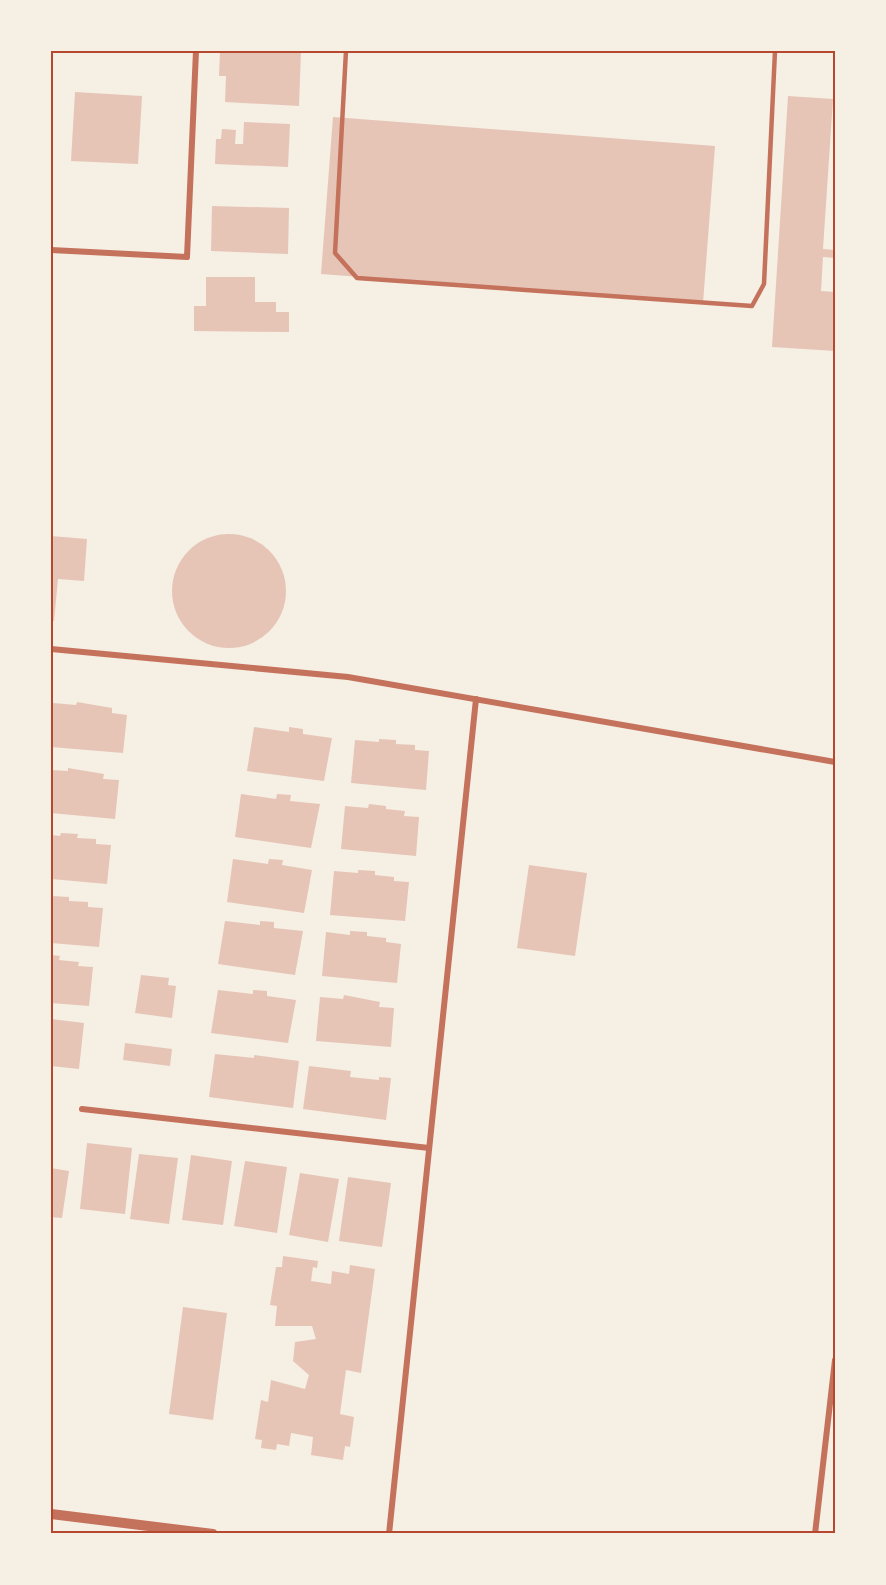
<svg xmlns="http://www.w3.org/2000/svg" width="886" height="1585" font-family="Cabin,sans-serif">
  <rect width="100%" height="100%" fill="#f6efe4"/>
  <!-- building -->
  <g fill="#e6c5b7">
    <polygon points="220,51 301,51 299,106 225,102 226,76 219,76"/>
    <polygon points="75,92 142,96 138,164 71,161"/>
    <polygon points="788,96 833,99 823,249 835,250 835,258 823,257 821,291 835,292 835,351 772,347"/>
    <polygon points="333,117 715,146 703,303 321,274"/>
    <polygon points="244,122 290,124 288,167 215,164 216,139 221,139 222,129 236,130 235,144 243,144"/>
    <polygon points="212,206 289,208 288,254 211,251"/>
    <polygon points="206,277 255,277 255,302 276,302 276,312 289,312 289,332 194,331 194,306 206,306"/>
    <circle cx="229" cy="591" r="57"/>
    <polygon points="51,536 87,539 84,581 58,579 54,621 51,621"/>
    <polygon points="77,702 112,708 112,713 127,715 123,753 51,747 53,703 76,705"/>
    <polygon points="254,727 289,732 289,727 303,729 303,734 332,738 324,781 247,771"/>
    <polygon points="379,739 396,740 396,744 415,745 415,750 429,751 426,790 351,783 355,740 379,742"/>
    <polygon points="68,768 104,774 103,779 119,780 115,819 51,813 51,770 68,771"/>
    <polygon points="241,794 276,799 277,794 291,795 290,801 320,804 311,848 235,837"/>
    <polygon points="369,804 386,806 386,809 405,811 404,816 419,817 416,856 341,849 345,806 368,808"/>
    <polygon points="61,833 78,834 77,838 96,839 96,844 111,845 107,884 51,879 51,835 60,836"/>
    <polygon points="233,859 268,864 269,859 283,860 282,865 312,870 304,913 227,902"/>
    <polygon points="529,865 587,873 575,956 517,948"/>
    <polygon points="358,870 375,871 375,875 394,877 394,881 409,882 405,921 330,915 334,871 358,873"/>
    <polygon points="52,896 69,897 69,901 88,902 88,907 103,908 99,947 51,943"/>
    <polygon points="225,921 260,925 260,921 274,922 274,928 303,931 295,975 218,964"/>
    <polygon points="350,931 367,932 367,936 386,938 386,942 401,944 397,983 322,976 326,932 350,935"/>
    <polygon points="51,955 60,956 59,960 79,962 78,966 93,967 89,1006 51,1003"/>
    <polygon points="141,975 169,978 168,985 176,986 172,1018 135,1013"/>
    <polygon points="218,990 253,994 253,990 267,991 267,996 296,1000 288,1043 211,1033"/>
    <polygon points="344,995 380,1002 379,1007 394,1008 391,1047 316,1041 320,997 343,999"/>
    <polygon points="51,1019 84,1023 79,1069 51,1066"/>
    <polygon points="125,1043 172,1049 170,1066 123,1060"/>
    <polygon points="215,1054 254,1058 254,1055 299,1061 293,1108 209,1097"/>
    <polygon points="309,1066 351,1071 350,1077 379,1080 379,1077 391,1078 386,1120 303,1109"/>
    <polygon points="87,1143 132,1148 125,1214 80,1209"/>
    <polygon points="139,1154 178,1158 169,1224 130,1219"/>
    <polygon points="191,1155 232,1161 223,1225 182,1220"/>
    <polygon points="245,1161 287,1167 277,1233 234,1226"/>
    <polygon points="51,1168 69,1171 62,1218 51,1217"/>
    <polygon points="300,1173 339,1179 328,1242 289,1235"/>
    <polygon points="348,1177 391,1183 382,1247 339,1241"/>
    <polygon points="283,1256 318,1261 317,1268 313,1267 311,1281 331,1284 332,1271 349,1274 350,1265 375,1269 361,1373 346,1370 340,1414 354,1417 350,1447 345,1446 343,1460 311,1455 313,1437 291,1433 289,1446 277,1444 276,1450 261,1448 262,1440 255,1439 261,1400 268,1402 271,1380 305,1389 309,1375 293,1361 295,1342 316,1339 312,1326 275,1326 277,1306 270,1305 276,1267 282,1267"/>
    <polygon points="183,1307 227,1313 213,1420 169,1414"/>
  </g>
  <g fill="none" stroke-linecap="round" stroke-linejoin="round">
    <!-- service -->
    <polyline stroke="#c5725c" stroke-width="4.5" points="346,51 335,253 357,278 752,306 764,284 775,51"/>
    <!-- minor -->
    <g stroke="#c5725c" stroke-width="6">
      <polyline points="51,250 187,257 196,51"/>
      <polyline points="51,649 348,677 835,762"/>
      <polyline points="82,1109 429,1148"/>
      <polyline points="389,1534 476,699"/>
      <polyline points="815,1534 835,1360"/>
    </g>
    <!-- tertiary -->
    <polyline stroke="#c5725c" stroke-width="10" points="51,1514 213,1534"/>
  </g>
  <!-- border -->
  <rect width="886" height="1585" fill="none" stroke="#f6efe4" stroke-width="105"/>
  <rect x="52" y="52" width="782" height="1480" fill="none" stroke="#b5482f" stroke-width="2"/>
</svg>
